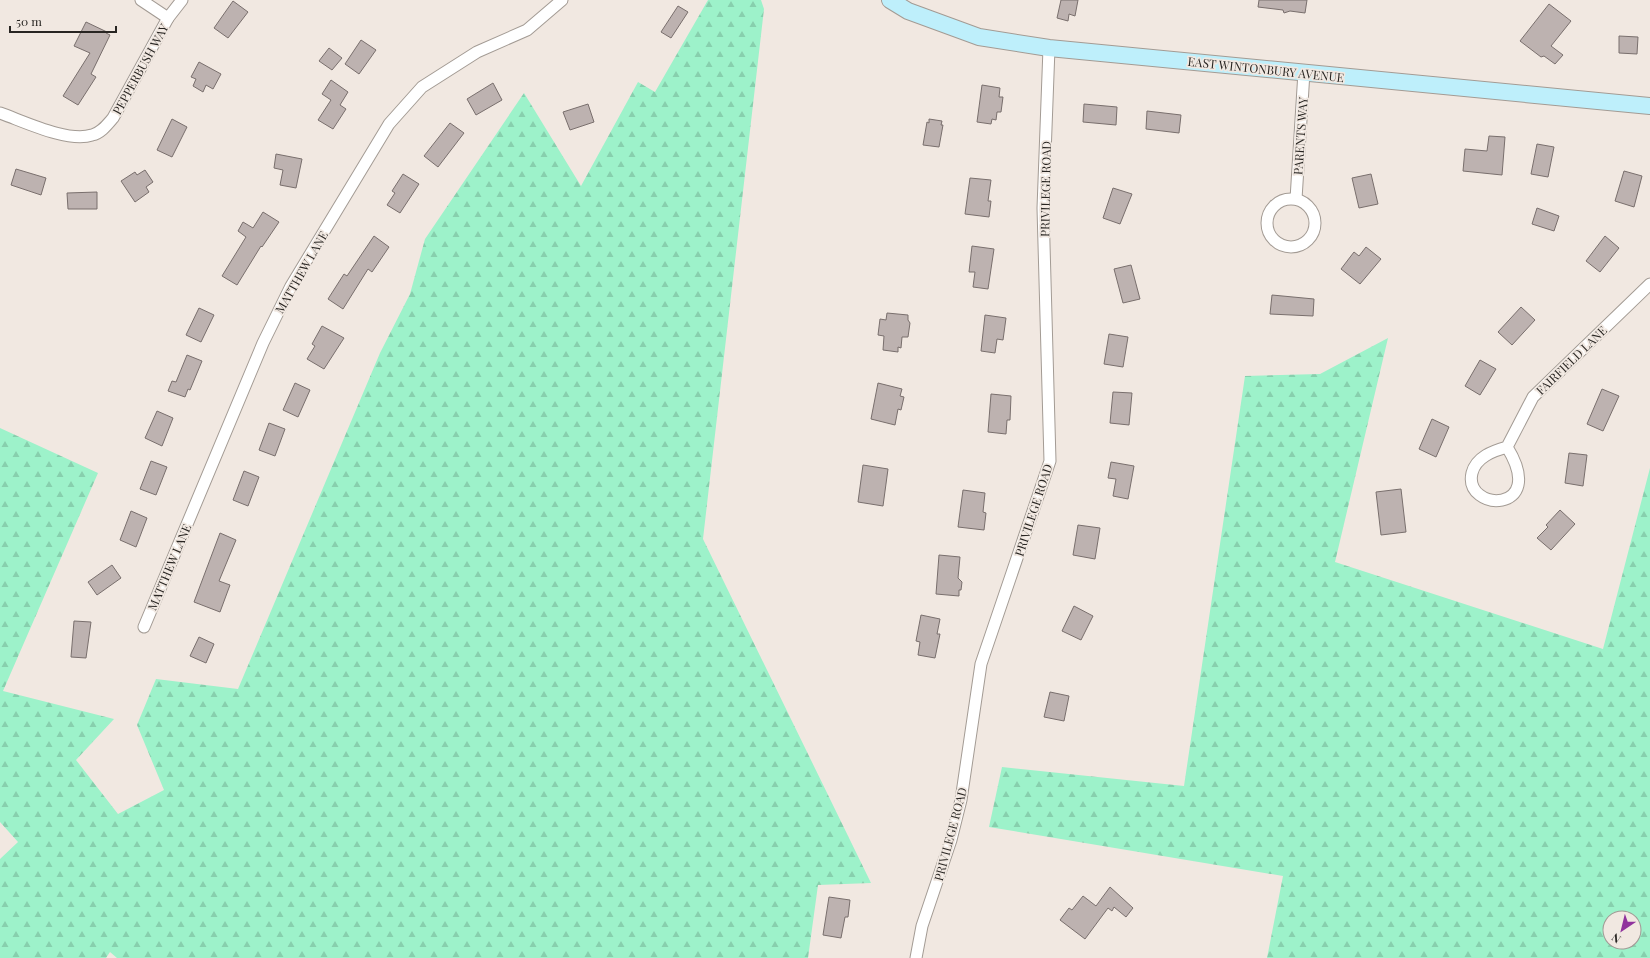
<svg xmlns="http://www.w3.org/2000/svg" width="1650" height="958" font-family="'Playfair Display',serif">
  <defs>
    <pattern id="forest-firs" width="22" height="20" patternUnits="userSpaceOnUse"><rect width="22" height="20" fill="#9df2ca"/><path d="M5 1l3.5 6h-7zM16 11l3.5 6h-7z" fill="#87cfad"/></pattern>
  </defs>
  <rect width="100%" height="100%" fill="#f1e8e1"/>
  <!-- forest -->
  <g fill="url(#forest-firs)" fill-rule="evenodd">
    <polygon points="708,0 761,0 764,9 703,539 871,883 818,885 808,958 117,958 110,952 106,958 0,958 0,859 18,842 0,822 0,428 98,473 3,691 114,719 76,760 118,814 164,790 137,725 156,679 238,689 380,353 410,294 425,239 524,93 581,186 638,82 655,92"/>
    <path d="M1388,338L1335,562L1603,649L1650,468V958H1267L1283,876L989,827L1002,767L1184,786L1245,376L1320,374ZM1610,918H1634V942H1610Z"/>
  </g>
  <!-- building -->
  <g fill="#bdb2b0" stroke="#796f6d">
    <polygon points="1061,0 1078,0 1075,16 1069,14 1068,21 1057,18"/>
    <polygon points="1259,0 1307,0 1305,13 1290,11 1284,13 1283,10 1258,7"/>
    <polygon points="233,1 248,12 228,38 214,28"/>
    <polygon points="1549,4 1571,21 1551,46 1563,55 1555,64 1544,56 1541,57 1520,41"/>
    <polygon points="678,6 688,12 671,38 661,32"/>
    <polygon points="86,22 107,32 106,33 110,35 91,74 96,77 78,105 63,96 90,53 74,46"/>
    <polygon points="1619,36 1638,37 1637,54 1619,53"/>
    <polygon points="361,40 376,50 359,74 345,64"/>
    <polygon points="329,48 342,58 332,70 319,61"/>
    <polygon points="199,62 221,74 213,89 206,85 203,92 193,86 196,79 191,77"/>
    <polygon points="331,80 348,92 340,105 346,109 333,129 318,120 331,100 322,94"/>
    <polygon points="493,83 502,100 476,115 467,99"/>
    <polygon points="982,85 1000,88 999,97 1003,97 1001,112 997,112 996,120 992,119 991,124 977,122"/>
    <polygon points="588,104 594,122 570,130 563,112"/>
    <polygon points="1084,104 1117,107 1116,125 1083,122"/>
    <polygon points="1147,111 1181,115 1179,133 1146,129"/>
    <polygon points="172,119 187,127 172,157 157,150"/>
    <polygon points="929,119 942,121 941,125 943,125 939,147 923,145 927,122 929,123"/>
    <polygon points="450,123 464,133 438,167 424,156"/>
    <polygon points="1489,136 1505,137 1502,175 1463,171 1465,149 1487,151"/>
    <polygon points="1537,144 1554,147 1548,177 1531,174"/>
    <polygon points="276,154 302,159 296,188 280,185 283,170 274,168"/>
    <polygon points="16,169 46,178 41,195 11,185"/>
    <polygon points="145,170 153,182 146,187 149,192 135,202 121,181 135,172 137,175"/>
    <polygon points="1624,171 1642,176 1634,207 1615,201"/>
    <polygon points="403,174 419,184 400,213 387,205 395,193 392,191"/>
    <polygon points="1371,174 1378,204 1359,208 1352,178"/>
    <polygon points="970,178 991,180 988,201 991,201 989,217 965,214"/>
    <polygon points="1113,188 1132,194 1120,224 1103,218"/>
    <polygon points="97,192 97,209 68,209 67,193"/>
    <polygon points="1537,208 1559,216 1554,231 1532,224"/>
    <polygon points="263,212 279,222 262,247 261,246 237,285 222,276 246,237 238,231 243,222 253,228"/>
    <polygon points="374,236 389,247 372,272 368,269 343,309 328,299 344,274 347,276"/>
    <polygon points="1605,236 1619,248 1600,272 1586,261"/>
    <polygon points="972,246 994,249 988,289 973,287 975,272 969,272"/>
    <polygon points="1366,247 1381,259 1360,284 1341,269 1354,252 1359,256"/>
    <polygon points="1131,265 1140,299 1123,303 1114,269"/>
    <polygon points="1272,295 1314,299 1313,316 1270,314"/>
    <polygon points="1521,307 1535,320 1512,345 1498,332"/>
    <polygon points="199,308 214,315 201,342 186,335"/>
    <polygon points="887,313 908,315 908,320 910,323 908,337 902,337 901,348 898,347 898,352 883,350 884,336 878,335 880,319 886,320"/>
    <polygon points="985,315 1006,318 1003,340 997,339 995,353 981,351"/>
    <polygon points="322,326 344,338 324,369 307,359 315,346 312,344"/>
    <polygon points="1109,334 1128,337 1123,367 1104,364"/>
    <polygon points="187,355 202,361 190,390 188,389 185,397 168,391 172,381 176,382"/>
    <polygon points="1480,360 1496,369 1480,395 1465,386"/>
    <polygon points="295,383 310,390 298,417 283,410"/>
    <polygon points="878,383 902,389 900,396 904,397 901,410 898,409 895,425 871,419"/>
    <polygon points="1602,389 1619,396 1603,431 1587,424"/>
    <polygon points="1113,392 1132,393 1129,425 1110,423"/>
    <polygon points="991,394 1011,396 1010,420 1007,420 1006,434 988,432"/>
    <polygon points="157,411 173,418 162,446 145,438"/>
    <polygon points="1432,419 1449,427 1436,457 1419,449"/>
    <polygon points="269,423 285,429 275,456 259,450"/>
    <polygon points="1569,453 1587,455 1583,486 1565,483"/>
    <polygon points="151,461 167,467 156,495 140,489"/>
    <polygon points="1111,462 1134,466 1128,499 1113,496 1116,479 1108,478"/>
    <polygon points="863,465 888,469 883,506 858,502"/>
    <polygon points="244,471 259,477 248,506 233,500"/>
    <polygon points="1401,489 1406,532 1381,535 1376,492"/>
    <polygon points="963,490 985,493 983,512 986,513 984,530 958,527"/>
    <polygon points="1560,510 1575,524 1551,550 1537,538 1548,527 1546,525"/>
    <polygon points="131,511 147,518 136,547 120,540"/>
    <polygon points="1078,525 1100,528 1095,559 1073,555"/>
    <polygon points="220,533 236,540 219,581 230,585 220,612 194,602"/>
    <polygon points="939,555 960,557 958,578 962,582 961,590 959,590 959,596 936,594"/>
    <polygon points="112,565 121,578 97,595 88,582"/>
    <polygon points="1074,606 1093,616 1081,640 1062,631"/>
    <polygon points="921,615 940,619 937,634 940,634 935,658 918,655 920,642 916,641"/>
    <polygon points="74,621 91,622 86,658 71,657"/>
    <polygon points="199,637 214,644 206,663 190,656"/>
    <polygon points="1050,692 1069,696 1064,721 1044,717"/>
    <polygon points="1110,887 1133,908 1126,917 1114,907 1112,911 1108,908 1085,939 1060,920 1069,908 1072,910 1083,896 1096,906"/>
    <polygon points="829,897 850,900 848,917 845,917 841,938 823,935"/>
  </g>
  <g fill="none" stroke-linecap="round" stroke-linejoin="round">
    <!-- street casing -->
    <g stroke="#a39b94" stroke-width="13">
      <g id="street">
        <polyline points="168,18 182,0"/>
        <path d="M0,113C23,121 68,143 92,135C101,133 107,125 113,118L168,18L141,0"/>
        <polyline points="1296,199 1304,72"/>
        <circle cx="1291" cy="223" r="24"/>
        <path d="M1507,447C1549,515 1463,512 1472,473C1476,457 1493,451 1507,447L1533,397L1650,284"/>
        <polyline points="144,627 263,343 291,286 389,124 422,87 477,52 527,30 562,0"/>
        <polyline points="916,958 922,926 951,840 961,800 981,664 1050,461 1043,208 1049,48"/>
      </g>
    </g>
    <!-- secondary casing -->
    <g stroke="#a39b94" stroke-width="18">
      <polyline id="secondary" points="890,0 908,11 979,37 1049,48 1650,106"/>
    </g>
    <!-- street -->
    <use href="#street" stroke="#fff" stroke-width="11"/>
    <!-- secondary -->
    <use href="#secondary" stroke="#beeffb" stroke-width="16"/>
  </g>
  <g text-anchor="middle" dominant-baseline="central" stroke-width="3.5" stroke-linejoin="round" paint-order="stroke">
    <!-- street labels -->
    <g font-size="12" fill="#282522" stroke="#f1e8e1">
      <text transform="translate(140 69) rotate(-61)">PEPPERBUSH WAY</text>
      <text transform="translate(1266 69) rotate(6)">EAST WINTONBURY AVENUE</text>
      <text transform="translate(1300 136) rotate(-86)">PARENTS WAY</text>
      <text transform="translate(1045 189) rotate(-89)">PRIVILEGE ROAD</text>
      <text transform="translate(301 272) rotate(-60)">MATTHEW LANE</text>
      <text transform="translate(1571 360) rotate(-44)">FAIRFIELD LANE</text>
      <text transform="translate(1033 510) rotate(-72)">PRIVILEGE ROAD</text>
      <text transform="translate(169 567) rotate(-67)">MATTHEW LANE</text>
      <text transform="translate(950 834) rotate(-75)">PRIVILEGE ROAD</text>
    </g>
  </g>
  <!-- north arrow -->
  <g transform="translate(1622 930) rotate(215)"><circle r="19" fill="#f1e8e1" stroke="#a19a95"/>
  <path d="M0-3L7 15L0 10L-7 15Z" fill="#90339d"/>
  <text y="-6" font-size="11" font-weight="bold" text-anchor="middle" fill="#282522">N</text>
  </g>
  <!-- scale -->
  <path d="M10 26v6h106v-6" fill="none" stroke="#282522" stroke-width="2"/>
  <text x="16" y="26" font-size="12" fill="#282522" stroke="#f1e8e1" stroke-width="3" paint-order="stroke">50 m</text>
</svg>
